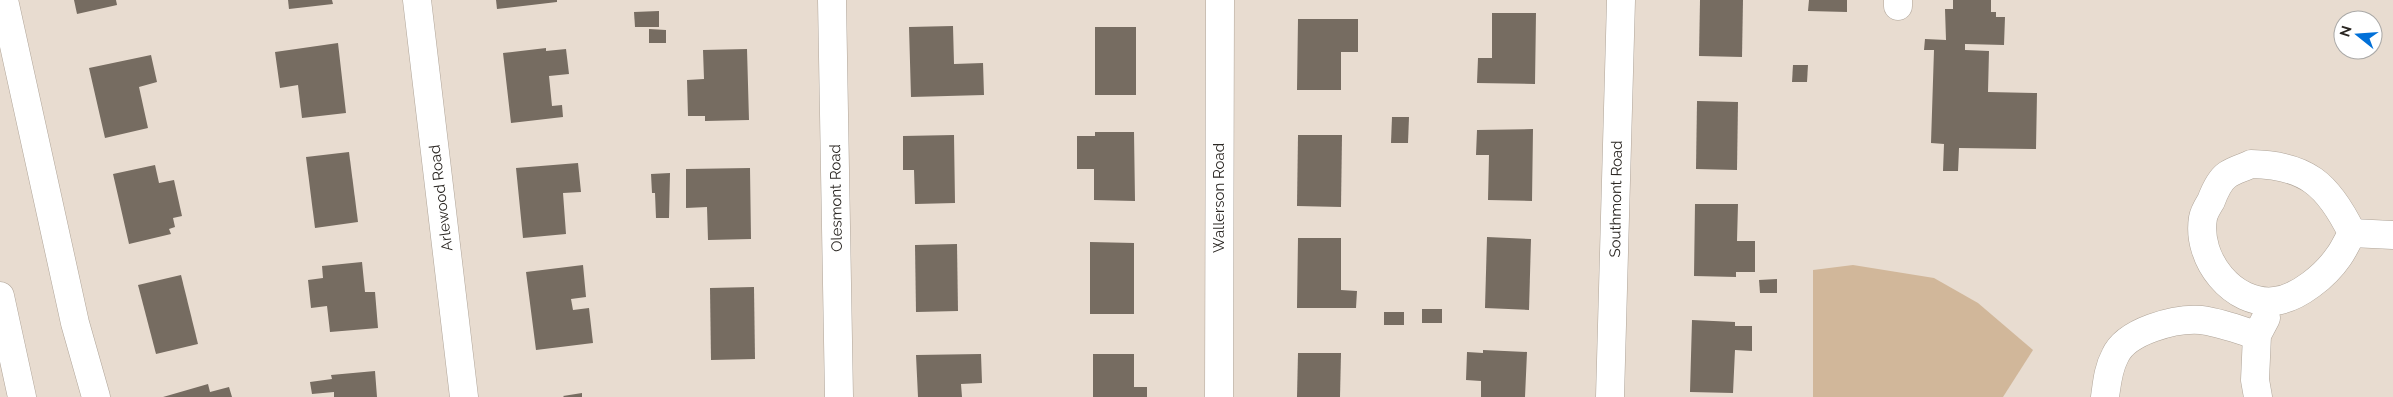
<svg xmlns="http://www.w3.org/2000/svg" width="2393" height="397" font-family="Raleway,sans-serif">
  <rect width="100%" height="100%" fill="#e8dcd0"/>
  <!-- green -->
  <polygon fill="#d1b79a" points="1853,265 1934,278 1978,303 2033,350 2003,397 1813,397 1813,270"/>
  <!-- building -->
  <g fill="#766c61">
    <polygon points="74,0 116,0 117,5 77,14"/>
    <polygon points="288,0 332,0 333,4 289,9"/>
    <polygon points="496,0 557,0 557,2 497,9"/>
    <polygon points="1700,0 1743,0 1742,57 1699,56"/>
    <polygon points="1809,0 1847,0 1847,12 1808,11"/>
    <polygon points="1953,0 1991,0 1991,12 1996,12 1996,17 2005,17 2004,45 1965,44 1965,50 1989,51 1988,92 2037,93 2036,149 1959,148 1958,171 1943,171 1944,144 1931,143 1934,50 1924,50 1925,39 1946,40 1945,9 1953,9"/>
    <polygon points="659,11 659,27 635,27 634,12"/>
    <polygon points="1492,13 1536,13 1535,84 1477,83 1478,58 1492,58"/>
    <polygon points="1298,19 1358,19 1358,52 1341,52 1341,90 1297,90"/>
    <polygon points="953,26 954,64 983,63 984,95 911,97 909,27"/>
    <rect x="1095" y="27" width="41" height="68"/>
    <polygon points="649,29 666,30 666,43 649,43"/>
    <polygon points="338,43 346,113 302,118 298,85 280,88 275,52"/>
    <polygon points="546,48 546,51 566,49 569,74 549,76 552,106 562,105 563,117 511,123 503,53"/>
    <polygon points="747,49 749,120 705,121 705,116 688,116 687,80 704,79 703,50"/>
    <polygon points="151,55 157,82 139,87 148,128 105,138 89,68"/>
    <polygon points="1793,65 1808,65 1807,82 1792,82"/>
    <polygon points="1697,101 1738,102 1737,170 1696,169"/>
    <polygon points="1392,117 1409,117 1408,143 1391,143"/>
    <polygon points="1533,129 1532,201 1488,200 1489,155 1476,155 1477,130"/>
    <polygon points="1095,132 1134,132 1135,201 1094,200 1094,169 1077,169 1077,136 1095,136"/>
    <polygon points="954,135 955,203 915,204 914,170 903,170 903,136"/>
    <polygon points="1298,135 1342,135 1341,207 1297,206"/>
    <polygon points="349,152 358,222 315,228 306,157"/>
    <polygon points="578,163 581,192 563,193 566,234 523,238 516,168"/>
    <polygon points="155,165 159,183 174,180 182,216 173,218 175,227 169,229 171,234 129,244 113,174"/>
    <polygon points="750,168 751,239 708,240 707,207 686,208 686,169"/>
    <polygon points="670,173 669,218 656,218 655,193 652,193 651,174"/>
    <polygon points="1695,204 1738,204 1737,241 1755,241 1755,272 1736,272 1736,277 1694,276"/>
    <polygon points="1487,237 1531,239 1529,310 1485,308"/>
    <polygon points="1298,238 1341,238 1341,290 1357,291 1356,308 1297,308"/>
    <polygon points="1090,242 1134,243 1134,314 1090,314"/>
    <polygon points="957,244 958,311 916,312 915,245"/>
    <polygon points="362,262 365,292 375,292 378,328 330,332 327,306 311,308 308,280 323,278 322,266"/>
    <polygon points="583,265 586,297 571,299 573,310 589,308 593,343 536,350 526,272"/>
    <polygon points="181,275 198,344 156,354 138,285"/>
    <polygon points="1777,279 1777,293 1760,293 1759,280"/>
    <polygon points="754,287 755,359 711,360 710,288"/>
    <rect x="1422" y="309" width="20" height="14"/>
    <rect x="1384" y="312" width="20" height="13"/>
    <polygon points="1692,320 1735,322 1735,326 1752,326 1752,351 1735,350 1733,393 1690,392"/>
    <polygon points="1483,350 1527,352 1525,397 1481,397 1481,381 1466,380 1467,352 1483,353"/>
    <polygon points="1298,353 1341,353 1340,397 1297,397"/>
    <polygon points="981,354 982,383 961,384 962,397 918,397 916,355"/>
    <polygon points="1093,354 1134,354 1134,387 1147,387 1147,397 1093,397"/>
    <polygon points="375,371 377,397 334,397 334,392 312,394 310,382 332,379 331,375"/>
    <polygon points="208,384 210,392 229,387 232,397 163,397"/>
    <polygon points="582,393 582,397 564,397 563,396"/>
  </g>
  <g fill="none" stroke-linecap="round" stroke-linejoin="round">
    <!-- minor casing -->
    <g stroke="#afa498" stroke-width="29">
      <g id="minor">
        <polyline points="4,0 75,323 96,397"/>
        <polyline points="417,0 464,397"/>
        <polyline points="832,0 839,397"/>
        <polyline points="1898,0 1898,6"/>
        <path d="M2251,164C2306,165 2328,184 2352,233C2348,240 2344,249 2339,256C2326,275 2299,298 2275,301C2233,306 2196,259 2203,218C2204,212 2208,206 2211,201C2214,193 2220,180 2227,175C2234,170 2243,168 2251,164Z"/>
        <polyline points="2352,233 2393,235"/>
        <polyline points="1219,397 1220,0"/>
        <polyline points="1610,397 1621,0"/>
        <path d="M2105,397C2107,383 2108,369 2115,356C2126,331 2175,318 2201,320C2219,322 2239,330 2257,335"/>
        <polyline points="2258,397 2255,380 2257,335 2266,318"/>
      </g>
    </g>
    <!-- major casing -->
    <g stroke="#afa498" stroke-width="29">
      <polyline id="major" points="0,296 22,397"/>
    </g>
    <!-- minor -->
    <use href="#minor" stroke="#fff" stroke-width="28"/>
    <!-- major -->
    <use href="#major" stroke="#fff" stroke-width="28"/>
  </g>
  <g text-anchor="middle" dominant-baseline="central" stroke-width="5" stroke-linejoin="round" paint-order="stroke">
    <!-- street labels -->
    <g font-size="15" fill="#2b2723" stroke="#fff">
      <text transform="translate(441 198) rotate(-97)">Arlewood Road</text>
      <text transform="translate(836 198) rotate(-91)">Olesmont Road</text>
      <text transform="translate(1219 198) rotate(-90)">Wallerson Road</text>
      <text transform="translate(1616 199) rotate(-89)">Southmont Road</text>
    </g>
  </g>
  <!-- north arrow -->
  <g transform="translate(2358 35) rotate(287)"><circle r="24" fill="#ffffff" stroke="#aaa9a7"/>
  <path d="M0-4L9 19L0 12L-9 19Z" fill="#0170d8"/>
  <text y="-8" font-size="14" font-weight="bold" text-anchor="middle" fill="#2b2723">N</text>
  </g>
</svg>
